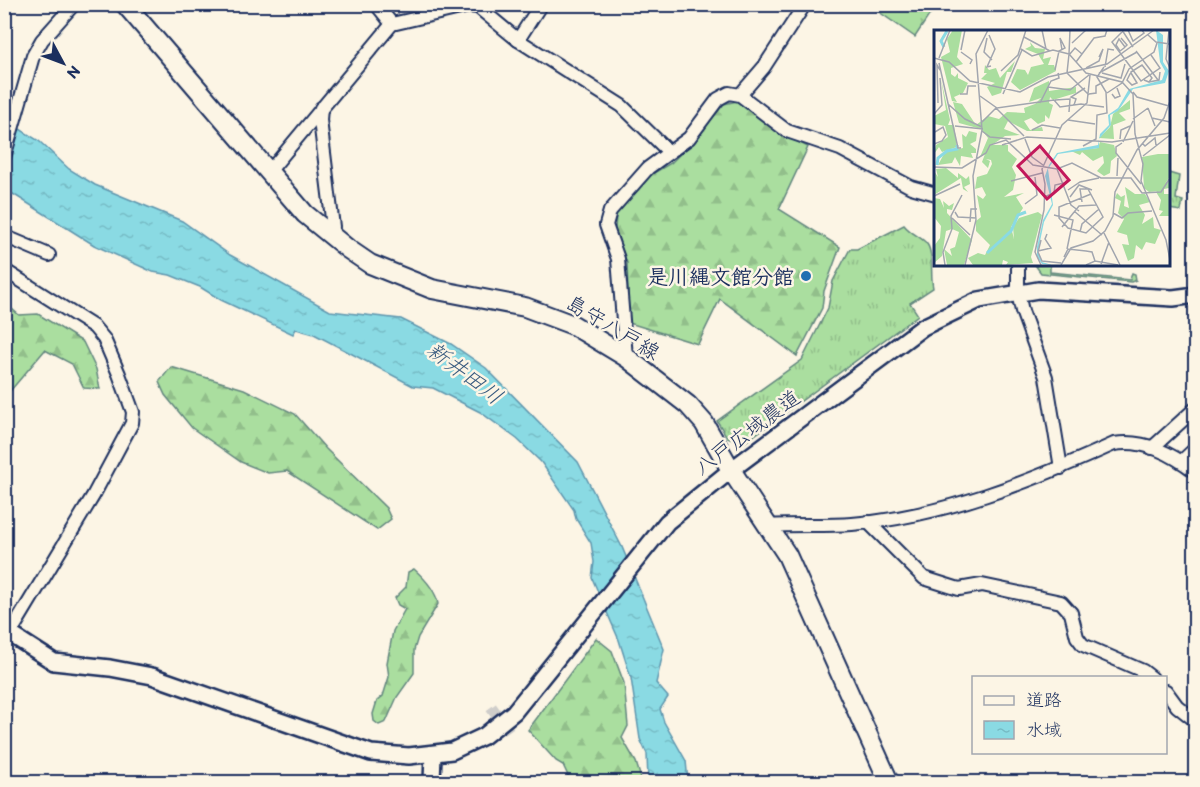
<svg xmlns="http://www.w3.org/2000/svg" width="1200" height="787" font-family="Itim,'Klee One',sans-serif">
  <defs>
    <pattern id="grass-tufts" width="24" height="20" patternUnits="userSpaceOnUse" patternTransform="scale(1.5)"><rect width="24" height="20" fill="#aade9f"/><path d="M3 7l-1-3M5 7V3M7 7l1-3M15 17l-1-3M17 17v-4M19 17l1-3" fill="none" stroke="#92bf8b"/></pattern>
    <pattern id="forest-firs" width="22" height="20" patternUnits="userSpaceOnUse" patternTransform="scale(1.5)"><rect width="22" height="20" fill="#aade9f"/><path d="M5 1l3.5 6h-7zM16 11l3.5 6h-7z" fill="#92bf8b"/></pattern>
    <pattern id="water-ripples" width="26" height="14" patternUnits="userSpaceOnUse" patternTransform="scale(1.5)"><rect width="26" height="14" fill="#8adae3"/><path d="M2 4q2-2 4 0t4 0M15 11q2-2 4 0t4 0" fill="none" stroke="#76bbc5"/></pattern>
  </defs>
  <rect width="100%" height="100%" fill="#fcf5e5"/>
  <filter id="ink" filterUnits="userSpaceOnUse"><feTurbulence type="fractalNoise" baseFrequency=".0167" numOctaves="2"/><feDisplacementMap in="SourceGraphic" scale="12" xChannelSelector="R" yChannelSelector="G"/><feConvolveMatrix kernelMatrix="1 2 1 2 8 2 1 2 1" color-interpolation-filters="sRGB"/></filter>
  <g filter="url(#ink)">
    <!-- grass -->
    <g fill="url(#grass-tufts)" stroke="#62867e" stroke-width="1.5">
      <polygon points="869,5 936,5 915,37"/>
      <polygon points="1169,173 1179,176 1176,199 1183,201 1181,211 1169,209"/>
      <path d="M904,225C911,234 923,238 927,244C934,254 930,275 933,288L910,303L918,315L744,443L727,437L717,421L802,360L828,308L833,281L850,249H857Z"/>
      <polygon points="1050,264 1050,272 1130,280 1132,273 1135,274 1136,280 1131,282 1041,273 1035,265"/>
    </g>
    <!-- forest -->
    <g fill="url(#forest-firs)" stroke="#62867e" stroke-width="1.5">
      <polygon points="737,101 784,135 808,147 779,209 840,247 824,291 822,308 797,356 720,299 698,344 629,323 627,263 615,230 616,214 652,174 671,163 692,142 724,104"/>
      <polygon points="5,303 19,315 38,314 83,342 96,369 100,389 84,388 72,364 45,350 5,397"/>
      <polygon points="171,367 244,389 295,414 326,449 386,508 391,519 377,530 287,471 268,473 241,462 192,428 165,395 159,382"/>
      <path d="M414,569C423,577 436,591 438,604L418,637L414,650V673L397,697L386,722L379,725L374,721L373,714L377,701L383,696L389,677L387,663L393,631L405,609L398,605L395,598L406,587L408,572Z"/>
      <polygon points="596,638 612,651 624,683 628,726 622,738 636,762 642,782 571,782 563,765 556,761 528,730"/>
    </g>
    <!-- water -->
    <polygon fill="url(#water-ripples)" stroke="#5e96ae" stroke-width="1.5" points="4,119 39,141 69,169 95,185 182,221 230,255 330,311 401,319 451,344 486,368 578,462 622,547 664,649 656,683 668,697 660,709 664,722 686,761 688,782 648,782 647,754 640,739 631,678 619,640 592,578 594,562 591,543 576,519 574,510 541,462 517,439 480,412 433,388 413,386 314,334 296,329 293,334 221,300 200,287 170,275 153,272 94,245 5,189"/>
    <g fill="none" stroke-linecap="round" stroke-linejoin="round">
      <!-- minor-tunnel -->
      <polyline stroke="#cfcdca" stroke-width="12" stroke-dasharray="12 6" stroke-linecap="butt" points="491,707 512,736"/>
      <!-- minor casing -->
      <g stroke="#1b2f5e" stroke-width="16">
        <g id="minor">
          <polyline points="376,4 392,24"/>
          <polyline points="518,40 541,4"/>
          <polyline points="740,95 764,67 805,4"/>
          <polyline points="321,108 320,120 333,227 329,234"/>
          <polyline points="4,157 33,56 42,40 74,4"/>
          <polyline points="268,173 392,24 469,6 478,7 518,40 622,106 669,152"/>
          <polyline points="4,236 49,255"/>
          <polyline points="1018,264 1018,293 1022,311 1046,377 1061,468"/>
          <polyline points="4,270 94,327 104,339 119,374 133,412 132,423 93,496 11,632"/>
          <polyline points="626,357 618,259 606,225 610,211 648,168 689,138 718,99 729,93 740,95 787,131 840,149 911,187 936,194"/>
          <polyline points="1152,448 1196,408"/>
          <polyline points="1182,461 1196,448"/>
          <polyline points="868,522 924,578 959,589 982,585 1061,602 1071,613 1077,637 1083,645 1143,671 1152,678"/>
          <path d="M769,526C796,524 824,526 852,524C942,517 1032,481 1114,444C1145,439 1172,454 1196,472"/>
          <polyline points="1166,691 1177,706 1196,721"/>
        </g>
      </g>
      <!-- tertiary casing -->
      <g stroke="#1b2f5e" stroke-width="20">
        <g id="tertiary">
          <polyline points="4,630 54,662 110,668 152,676 371,753 409,756 452,751 484,736 514,712 667,522 731,470 923,327 979,300 1038,290 1173,298 1196,295"/>
          <polyline points="432,782 433,754"/>
        </g>
      </g>
      <!-- secondary casing -->
      <g stroke="#1b2f5e" stroke-width="22">
        <polyline id="secondary" points="125,4 305,214 348,249 370,264 432,289 525,307 573,325 626,357 688,405 704,423 731,470 787,555 889,782"/>
      </g>
      <!-- minor -->
      <use href="#minor" stroke="#fcf5e5" stroke-width="12"/>
      <!-- tertiary -->
      <use href="#tertiary" stroke="#fcf5e5" stroke-width="15"/>
      <!-- secondary -->
      <use href="#secondary" stroke="#fcf5e5" stroke-width="18"/>
    </g>
  </g>
  <!-- markers -->
  <circle fill="#1f6fb2" stroke="#fcf5e5" stroke-width="2" cx="806" cy="276" r="6"/>
  <g text-anchor="middle" dominant-baseline="central" stroke-width="5" stroke-linejoin="round" paint-order="stroke">
    <!-- poi labels -->
    <g font-size="21" font-weight="bold" fill="#1b2f5e" stroke="#fcf5e5" text-anchor="end">
      <text x="794" y="276">是川縄文館分館</text>
    </g>
    <!-- street labels -->
    <g font-size="21" fill="#1b2f5e" stroke="#fcf5e5">
      <text transform="translate(613 327) rotate(31)">島守八戸線</text>
      <text transform="translate(747 432) rotate(-37)">八戸広域農道</text>
    </g>
    <!-- water labels -->
    <g font-size="22" font-style="italic" fill="#375a7f" stroke="#fcf5e5">
      <text transform="translate(465 373) rotate(37)">新井田川</text>
    </g>
  </g>
  <!-- overview -->
  <g transform="translate(934 30)">
    <rect width="236" height="236" fill="#fcf5e5"/>
    <path d="M19,0H28L23,27L29,34L17,38V44L21,47L24,43V48L34,53L29,63L20,67L23,72L18,71L7,27L16,22L13,9ZM96,12L101,18L111,19L109,29L117,27L114,35H120L122,41L86,60L77,52L83,39L91,40L94,45L97,37L110,34L104,24L91,19L97,16ZM81,31L77,42H73L67,63L58,66L53,57L61,53L47,49L53,43H50L51,35L55,40L62,38L66,48ZM7,49L16,90L14,95H20L23,117L8,122L5,117L0,124L2,115L14,107L11,96L0,94V86L12,80ZM115,51V61L142,57V63L119,70L116,67L115,73L119,75L115,89L111,85V91L104,94L97,88L90,91L96,100L108,97L109,101H93L74,91L70,99L86,105L71,106L58,115H74V121L83,129L78,137L82,145L79,160L70,167L90,163L82,167L89,178L77,197L80,209L79,197L85,188L104,182L108,185L97,227L99,233L72,235L74,232L69,230L68,235H39L34,228L44,223L51,225L56,215L42,201V191L47,187L43,165L49,169L52,165L48,157L41,159L43,147L53,144L58,134L57,130L52,129L56,131L54,138L48,132L51,124L46,127L54,108L47,99L25,93L19,72L28,74L42,95L54,86L65,89L73,82L91,83L90,78L101,74L107,68L95,72L100,58ZM196,70V79L185,83L192,90L179,95L180,109L165,108L176,97L179,84ZM35,101L43,103L42,111L36,114L42,119V123H37L39,128L27,126L26,136L21,127L18,133L4,135L11,122L29,118L28,104L32,107ZM166,112L180,115L183,126L177,131L176,143L170,146L163,141L170,133L169,126L159,131L148,122L146,125L137,121L164,118ZM12,138L24,148V143L32,149L35,146L36,154L30,157L34,162L29,159L27,148L0,165V141L4,147L2,139ZM235,149V158L230,159V164H235V186H225L229,181L225,180L227,170L222,162ZM191,157L201,164H211L216,172L205,175L211,185L208,194L219,187L220,198L227,200L221,214L212,212L208,220L202,215L200,228L194,231L188,214L195,215L193,205L183,202L190,189L184,183L187,171L181,168L183,163L187,167L191,165L190,176L195,178ZM0,168L6,169L10,178L9,171L15,176L20,173L18,180L13,179V183L38,210L30,235H13L10,219L18,226L16,219L21,217L25,202L18,199L12,201L8,226L0,233V216L6,208L7,196L0,187Z" fill="#aade9f"/>
    <path d="M224,124H235V148L226,161L215,162L210,158L208,127Z" fill="#aade9f"/>
    <path d="M222,0L229,5V32L235,41L231,53L199,59L184,81L176,85L177,95L165,109V118L124,124L114,139L119,175L110,192L104,221L108,232L118,235L108,234L103,227V217L109,190L118,174L111,146L115,135L123,123L164,115L166,104L175,95L174,85L184,78L195,59L228,50L231,41L226,32Z" fill="#8adae3"/>
    <path fill="none" stroke="#8adae3" stroke-width="3" d="M10,17L7,11L13,1M3,135L4,128L13,121L23,119V115M53,223L77,201L84,185L92,182"/>
    <path fill="none" stroke="#a2a6af" stroke-width="1.5" d="M108,0L112,19M136,0L135,24L152,43L188,52L199,64L201,104L209,134L207,151L232,210L236,230M188,0L199,17M190,0L178,12L207,51L226,38L217,25M194,0L199,11L210,3L208,0M235,0L232,29L236,38M55,5L61,19L53,37L57,36M214,5L222,12L236,14M90,7L116,21M53,8L50,22L58,30M187,8L193,15L190,18L186,21L182,15L185,9L191,17M138,13L152,0M87,19L98,26L119,20L135,24M27,20L31,0M202,21L224,50M27,22L38,30L36,34M135,24L133,43L155,65M135,25L141,18L148,24M0,28L15,32L36,51L86,62L114,47L173,34L220,0M5,28L16,0M142,32L160,8L171,6L173,0M5,33L24,118H27M171,37L174,19L180,20M152,38L165,31L169,19L165,27M121,40L125,21L131,18L126,8L128,20M67,41L84,25L92,0M165,43L203,22M168,43L187,48L191,34M197,43L203,53L198,55L193,50L196,44L197,43V42L208,35L218,48L215,52L210,50M215,52L225,50L226,42M114,57L136,60L155,45M199,62L203,67L235,76M173,63L188,53L195,39L220,22L223,13M26,64H33L34,56H42M69,64L88,20M155,64L162,63V56L175,49M178,64L181,68L186,66L183,58M46,66L63,78L120,70L126,77L147,74L170,77M121,70L136,69L135,82M4,73L3,35L6,40M106,73L117,51L125,48L124,43M14,74L31,89L48,97M140,75L142,69L137,67L151,58M214,78L221,96M0,84L8,75L6,48M218,88L236,92M199,89L214,78M134,90L161,94M48,92L62,78L90,106M21,96L49,99M98,100L108,95L126,98M48,101L56,107L77,109M91,109L98,127L109,135M186,109L187,100L196,96M189,112L199,91M188,113L182,117V123L207,154M208,113L211,116L221,108L222,115M0,114L8,111L12,105L9,97L1,102M68,115L93,107L178,112L236,103M149,116L162,109L163,85L173,83L172,62L163,47L170,37M209,126L236,105M0,137L28,138L52,123L56,115L72,110L99,135L123,139L138,133L167,148H197L208,163L227,162L236,148M123,139L137,175L145,181M183,146L184,128M77,151L108,143M151,159H154L169,187L152,203L134,198L125,188V177L157,164M134,160L146,152L165,148M0,166L26,154M110,167L120,163L121,155L130,153M136,167L145,155L158,160M148,172L146,159H151M91,174L103,165L101,147M140,181L168,205M21,182L24,187L42,188M179,183L188,188L194,183L218,181M120,185L139,190L133,219M18,188L36,205M36,192L37,179H43M128,197L145,176L162,175M146,202L148,194L165,179M170,203L186,235M107,210L104,222L108,231L127,233M104,221L117,218L111,209L113,204M130,227L134,219L152,221L158,222L161,231M167,234L175,212M11,235L9,222L18,199L17,186L28,165M31,235L42,190L39,146L48,100L42,24L54,0M107,235L101,222L110,180L111,154L108,139L128,95L153,73L156,45M127,235L137,218L159,211L171,201L179,186L181,162L203,120L230,88L236,71M152,235L161,231L184,235"/>
    <path fill="#c2185b" fill-opacity="0.15" stroke="#c2185b" stroke-width="3" d="M106,116L135,150L113,169L84,136Z"/>
    <rect width="236" height="236" fill="none" stroke="#1b2f5e" stroke-width="3"/>
  </g>
  <!-- margin -->
  <rect width="1200" height="787" fill="none" stroke="#fcf5e5" stroke-width="24"/>
  <rect x="12" y="12" width="1176" height="763" fill="none" stroke="#1b2f5e" stroke-width="2" filter="url(#ink)"/>
  <!-- legend -->
  <rect x="972" y="676" width="195" height="78" fill="#fcf5e5" stroke="#a2a6af" stroke-width="1.5"/>
  <rect x="984" y="696" width="30" height="9" fill="#fcf5e5" stroke="#a2a6af" stroke-width="1.5"/>
  <text x="1026" y="706" font-size="18" fill="#1b2f5e">道路</text>
  <rect x="984" y="721" width="30" height="18" fill="url(#water-ripples)" stroke="#a2a6af" stroke-width="1.5"/>
  <text x="1026" y="736" font-size="18" fill="#1b2f5e">水域</text>
  <!-- north arrow -->
  <g transform="translate(63 63) rotate(131)" stroke="#fcf5e5" stroke-width="4.5" paint-order="stroke">
  <path d="M0-4.5L10 22L0 15L-10 22Z" fill="#1b2f5e"/>
  <text y="-9" font-size="16" font-weight="bold" text-anchor="middle" fill="#1b2f5e">N</text>
  </g>
</svg>
